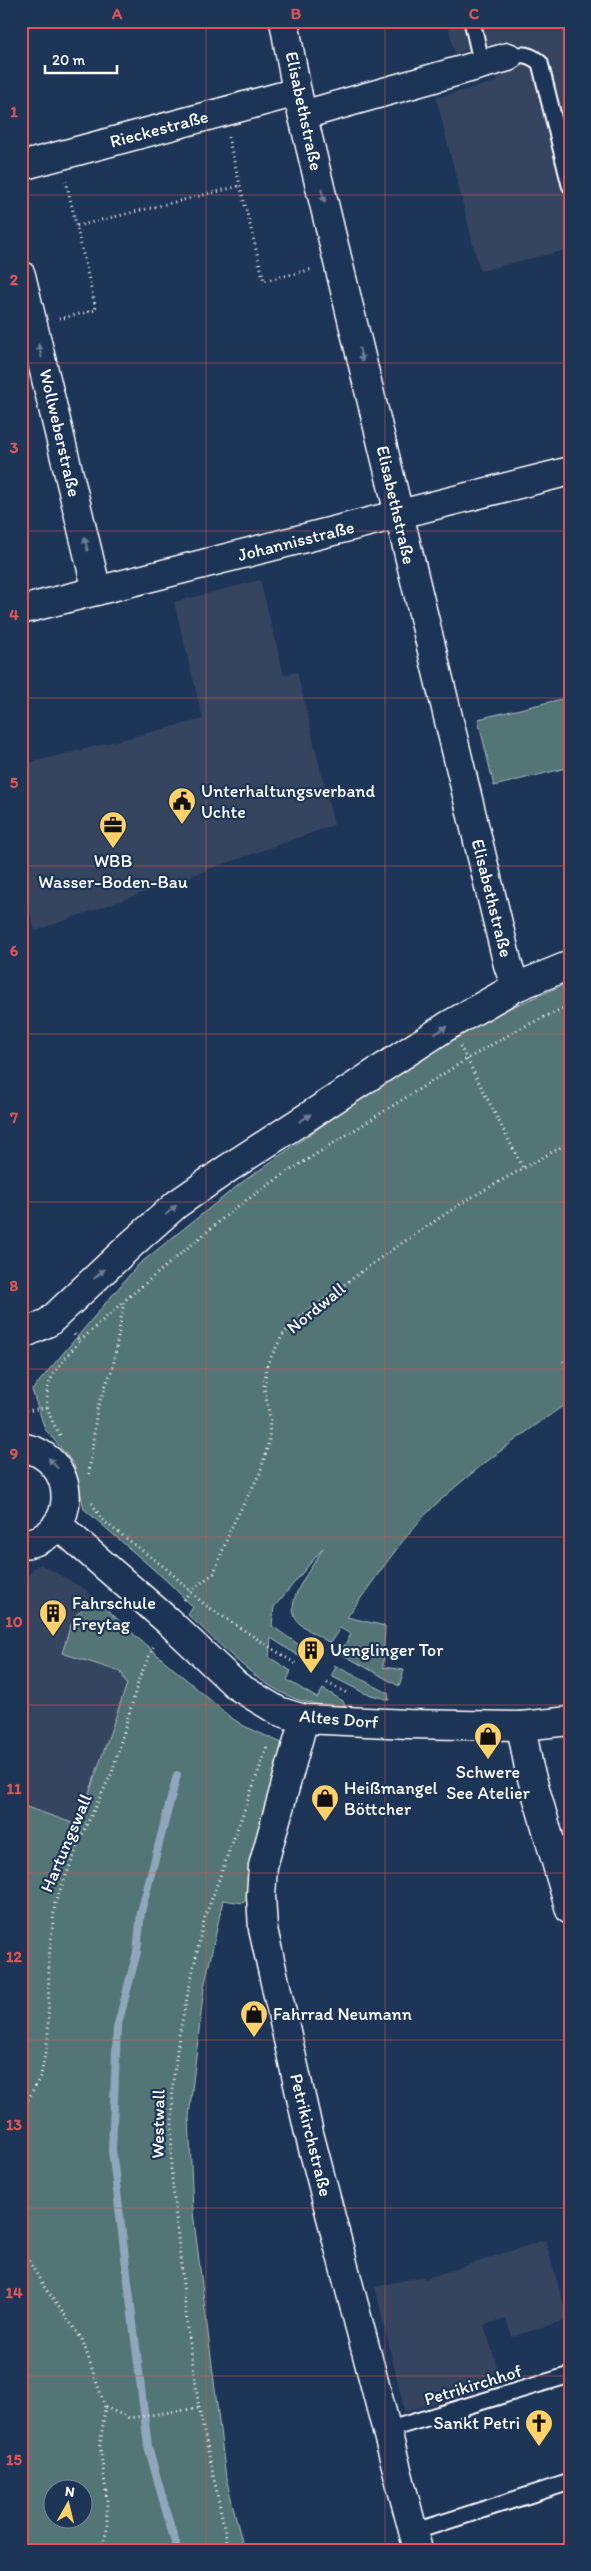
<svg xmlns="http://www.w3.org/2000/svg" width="591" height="2571" font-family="Itim,sans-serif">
  <rect width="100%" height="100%" fill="#1d3557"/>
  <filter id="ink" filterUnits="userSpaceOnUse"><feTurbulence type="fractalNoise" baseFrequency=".02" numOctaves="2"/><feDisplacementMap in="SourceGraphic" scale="10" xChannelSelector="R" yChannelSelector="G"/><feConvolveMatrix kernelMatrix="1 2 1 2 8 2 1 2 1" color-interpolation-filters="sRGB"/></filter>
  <g filter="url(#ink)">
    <!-- built -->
    <g fill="#34455f">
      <polygon points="447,21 570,21 570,249 480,271 436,98 498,81 489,44 455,54"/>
      <polygon points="260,580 284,675 297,672 334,825 35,931 21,876 21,765 203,719 174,602"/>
      <polygon points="40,1564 85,1589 99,1602 86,1604 79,1609 62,1653 121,1672 127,1683 78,1825 21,1805 21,1588 33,1569"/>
      <polygon points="545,2240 568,2319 512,2337 506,2319 484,2325 502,2383 405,2412 375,2287 423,2276 424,2279"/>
    </g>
    <!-- green -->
    <g fill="#537575" stroke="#a9baba" fill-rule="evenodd">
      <polygon points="570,697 570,767 494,786 478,719"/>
      <path d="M570,982V1355L562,1362L570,1359V1401C523,1434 476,1467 434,1506C401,1538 375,1580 347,1617L385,1626L383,1667L404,1670L399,1686L340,1653L351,1634L340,1628L330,1643C320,1637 309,1631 300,1624C278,1604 315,1566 323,1548L274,1607L272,1626L305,1649L300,1657L271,1638L269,1657L291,1671L287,1680L317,1698L323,1689L343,1701L345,1706C329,1705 312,1705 296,1699C254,1683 221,1644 188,1615L193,1607L168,1582L84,1509L74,1464L45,1429L32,1390L138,1265L241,1183L455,1032Z"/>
      <path d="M99,1602L139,1639L230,1717L244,1726L284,1744L250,1896L243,1903L223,1900L204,1988L189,2116L193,2212L226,2478L244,2550H21V1805L78,1825L127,1684L121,1672L62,1653C71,1628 70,1608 99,1602ZM52,2488H82V2518H52Z"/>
      <polygon points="334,1665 388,1693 389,1700 364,1693 331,1676 336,1667"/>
    </g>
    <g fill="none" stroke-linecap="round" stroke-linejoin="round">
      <!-- stream -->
      <polyline stroke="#8fa7ba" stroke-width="8" points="177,2550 148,2446 112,2150 117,2028 137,1952 141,1912 177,1775"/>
      <!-- lane casing -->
      <g stroke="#fff" stroke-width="19">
        <g id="lane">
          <polyline points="472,21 482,65"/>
          <path d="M508,57C522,53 530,54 540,63L570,185"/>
          <polyline points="387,2430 570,2375"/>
          <polyline points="413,2532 570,2482"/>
        </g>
      </g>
      <!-- street casing -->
      <g stroke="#fff" stroke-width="31">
        <g id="street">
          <polyline points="284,21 297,92 508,965 516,987"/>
          <polyline points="303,115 508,57"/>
          <polyline points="21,166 297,92"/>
          <polyline points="21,275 97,591"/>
          <polyline points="21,610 570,471"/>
          <polyline points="21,1335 49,1322 134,1242 177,1204 227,1169 449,1025 516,987 570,965"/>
          <polyline points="304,1719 263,1866 261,1896 263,1929 309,2133 418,2550"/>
          <polyline points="521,1726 529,1768 570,1910"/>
        </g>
      </g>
      <!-- secondary casing -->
      <g stroke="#fff" stroke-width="31">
        <g id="secondary">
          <path d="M21,1447C83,1458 78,1541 21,1544"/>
          <polyline points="57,1524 168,1621 237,1686 278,1711 304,1719 408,1724 521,1726 570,1721"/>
        </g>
      </g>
      <!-- path -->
      <g stroke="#fff" stroke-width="3" stroke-dasharray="1 4" stroke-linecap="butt">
        <polyline points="228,137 264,281 313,269"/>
        <polyline points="77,226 240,186"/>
        <polyline points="59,319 96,310 66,181"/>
        <polyline points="460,1046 523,1168"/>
        <polyline points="80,1341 124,1301"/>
        <polyline points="21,1412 48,1407"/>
        <path d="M60,1435C33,1392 51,1374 80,1341L73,1333"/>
        <polyline points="89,1474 97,1408 113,1367 124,1301 238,1206 283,1175 467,1059 519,1029 570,1005"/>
        <polyline points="92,1503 102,1520 168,1570 205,1605 296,1664"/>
        <polyline points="184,1600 190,1591 214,1573 232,1526 260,1473 269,1441 270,1418 264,1387 267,1365 282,1336 296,1320 387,1253 465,1201 570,1142"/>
        <polyline points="327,1683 349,1694"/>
        <polyline points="21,2113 41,2075 48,2038 49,1958 55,1903 85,1828 112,1773 139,1679 155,1643"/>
        <polyline points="21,2248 45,2288 82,2339 105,2407 100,2447 107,2499 107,2529 102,2550"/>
        <polyline points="105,2407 129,2418 199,2408"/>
        <polyline points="229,2550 199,2408 186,2314 171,2169 173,2082 179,2035 204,1920 268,1745"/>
      </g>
      <!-- lane -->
      <use href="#lane" stroke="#1d3557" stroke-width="15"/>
      <!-- street -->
      <use href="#street" stroke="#1d3557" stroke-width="28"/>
      <!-- secondary -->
      <use href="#secondary" stroke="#1d3557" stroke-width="28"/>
    </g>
    <!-- one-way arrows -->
    <defs><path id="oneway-solid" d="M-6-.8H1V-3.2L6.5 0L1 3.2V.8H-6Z" transform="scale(1.25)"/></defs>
    <g fill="#6c7c92">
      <use href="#oneway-solid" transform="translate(323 196) rotate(76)"/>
      <use href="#oneway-solid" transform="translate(40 351) rotate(-103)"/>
      <use href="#oneway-solid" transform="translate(361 355) rotate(77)"/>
      <use href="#oneway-solid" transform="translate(86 544) rotate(-103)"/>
      <use href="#oneway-solid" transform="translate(441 1030) rotate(-33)"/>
      <use href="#oneway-solid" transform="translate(305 1118) rotate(-33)"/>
      <use href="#oneway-solid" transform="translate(171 1210) rotate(-41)"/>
      <use href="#oneway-solid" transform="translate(99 1274) rotate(-43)"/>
      <use href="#oneway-solid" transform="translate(53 1463) rotate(-132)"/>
    </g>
  </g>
  <!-- grid -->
  <path fill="none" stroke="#de5353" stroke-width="1" stroke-opacity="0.55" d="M206,21V2550M385,21V2550M21,195H570M21,363H570M21,531H570M21,698H570M21,866H570M21,1034H570M21,1202H570M21,1369H570M21,1537H570M21,1705H570M21,1873H570M21,2040H570M21,2208H570M21,2376H570"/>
  <!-- icons -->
  <defs>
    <g id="civic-pin" transform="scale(1.4375)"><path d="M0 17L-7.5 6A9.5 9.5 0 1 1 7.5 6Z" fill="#ffd166" stroke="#1d3557"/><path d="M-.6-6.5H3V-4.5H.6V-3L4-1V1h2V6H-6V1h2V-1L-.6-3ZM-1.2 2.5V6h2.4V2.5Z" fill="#111"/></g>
    <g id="office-pin" transform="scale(1.4375)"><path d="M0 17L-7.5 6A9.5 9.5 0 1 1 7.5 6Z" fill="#ffd166" stroke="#1d3557"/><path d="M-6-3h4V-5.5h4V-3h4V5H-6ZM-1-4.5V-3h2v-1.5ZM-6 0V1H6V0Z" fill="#111"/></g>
    <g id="building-pin" transform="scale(1.4375)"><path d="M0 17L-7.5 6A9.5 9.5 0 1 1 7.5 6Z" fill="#ffd166" stroke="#1d3557"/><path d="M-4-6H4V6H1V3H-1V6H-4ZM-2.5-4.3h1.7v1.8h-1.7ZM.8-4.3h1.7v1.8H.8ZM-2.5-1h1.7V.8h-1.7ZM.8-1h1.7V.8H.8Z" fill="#111"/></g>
    <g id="shop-pin" transform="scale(1.4375)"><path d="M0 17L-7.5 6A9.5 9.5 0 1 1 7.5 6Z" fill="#ffd166" stroke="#1d3557"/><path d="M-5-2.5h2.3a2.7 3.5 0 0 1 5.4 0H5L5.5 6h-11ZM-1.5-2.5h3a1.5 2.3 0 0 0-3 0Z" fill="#111"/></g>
    <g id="church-pin" transform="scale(1.4375)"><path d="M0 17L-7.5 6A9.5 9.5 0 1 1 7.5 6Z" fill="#ffd166" stroke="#1d3557"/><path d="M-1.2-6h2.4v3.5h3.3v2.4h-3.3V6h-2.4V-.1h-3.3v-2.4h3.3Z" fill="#111"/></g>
  </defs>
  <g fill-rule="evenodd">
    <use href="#civic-pin" x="182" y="801"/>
    <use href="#office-pin" x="113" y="825"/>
    <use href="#building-pin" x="53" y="1613"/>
    <use href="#building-pin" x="311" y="1650"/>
    <use href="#shop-pin" x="488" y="1736"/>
    <use href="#shop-pin" x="325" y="1798"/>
    <use href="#shop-pin" x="254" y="2014"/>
    <use href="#church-pin" x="539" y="2423"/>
  </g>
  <g text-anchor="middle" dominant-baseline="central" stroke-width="4.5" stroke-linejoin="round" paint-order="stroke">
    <!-- street labels -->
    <g font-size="18" fill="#fff" stroke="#1d3557">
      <text transform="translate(304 111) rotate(78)">Elisabethstraße</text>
      <text transform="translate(159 129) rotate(-15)">Rieckestraße</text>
      <text transform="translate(60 433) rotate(77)">Wollweberstraße</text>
      <text transform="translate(396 505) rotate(77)">Elisabethstraße</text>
      <text transform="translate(296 541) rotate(-14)">Johannisstraße</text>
      <text transform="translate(492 898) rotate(76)">Elisabethstraße</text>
      <text transform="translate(316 1308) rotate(-39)">Nordwall</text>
      <text transform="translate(339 1719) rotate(5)">Altes Dorf</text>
      <text transform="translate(66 1843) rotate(-67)">Hartungswall</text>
      <text transform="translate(158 2124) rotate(-89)">Westwall</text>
      <text transform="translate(311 2135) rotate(76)">Petrikirchstraße</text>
      <text transform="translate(473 2385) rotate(-17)">Petrikirchhof</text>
    </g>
    <!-- poi labels -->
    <g font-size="18" fill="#fff" stroke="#1d3557" text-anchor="start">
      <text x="201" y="791">Unterhaltungsverband<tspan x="201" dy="21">Uchte</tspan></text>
      <text x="113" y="861" text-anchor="middle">WBB<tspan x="113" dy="21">Wasser-Boden-Bau</tspan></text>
      <text x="72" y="1603">Fahrschule<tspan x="72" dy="21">Freytag</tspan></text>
      <text x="330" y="1650">Uenglinger Tor</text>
      <text x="488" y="1772" text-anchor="middle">Schwere<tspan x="488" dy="21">See Atelier</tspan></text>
      <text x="344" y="1788">Heißmangel<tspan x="344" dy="21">Böttcher</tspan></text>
      <text x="273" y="2014">Fahrrad Neumann</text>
      <text x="520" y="2423" text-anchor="end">Sankt Petri</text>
    </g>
  </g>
  <!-- margin -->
  <rect width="591" height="2571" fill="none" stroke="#1d3557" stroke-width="55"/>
  <!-- north arrow -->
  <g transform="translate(68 2504) rotate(8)"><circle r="24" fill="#1d3557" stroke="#77869a"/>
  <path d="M0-4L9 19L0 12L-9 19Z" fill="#ffd166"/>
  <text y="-8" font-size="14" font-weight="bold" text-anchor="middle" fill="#ffffff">N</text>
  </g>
  <!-- scale -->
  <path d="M45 65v8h72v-8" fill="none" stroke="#ffffff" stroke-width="2.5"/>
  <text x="52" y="65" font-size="15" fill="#ffffff" stroke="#1d3557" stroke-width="4" paint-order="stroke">20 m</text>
  <rect x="28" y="28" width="536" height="2516" fill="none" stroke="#de5353" stroke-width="2"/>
  <g font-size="16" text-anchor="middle" font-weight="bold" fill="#de5353">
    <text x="117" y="19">A</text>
    <text x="296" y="19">B</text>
    <text x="474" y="19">C</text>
    <text x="14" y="117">1</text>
    <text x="14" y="285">2</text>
    <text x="14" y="453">3</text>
    <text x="14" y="620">4</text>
    <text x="14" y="788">5</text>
    <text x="14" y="956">6</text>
    <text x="14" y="1123">7</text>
    <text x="14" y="1291">8</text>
    <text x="14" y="1459">9</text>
    <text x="14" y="1627">10</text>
    <text x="14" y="1794">11</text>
    <text x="14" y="1962">12</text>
    <text x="14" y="2130">13</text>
    <text x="14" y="2298">14</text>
    <text x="14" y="2465">15</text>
  </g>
</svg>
